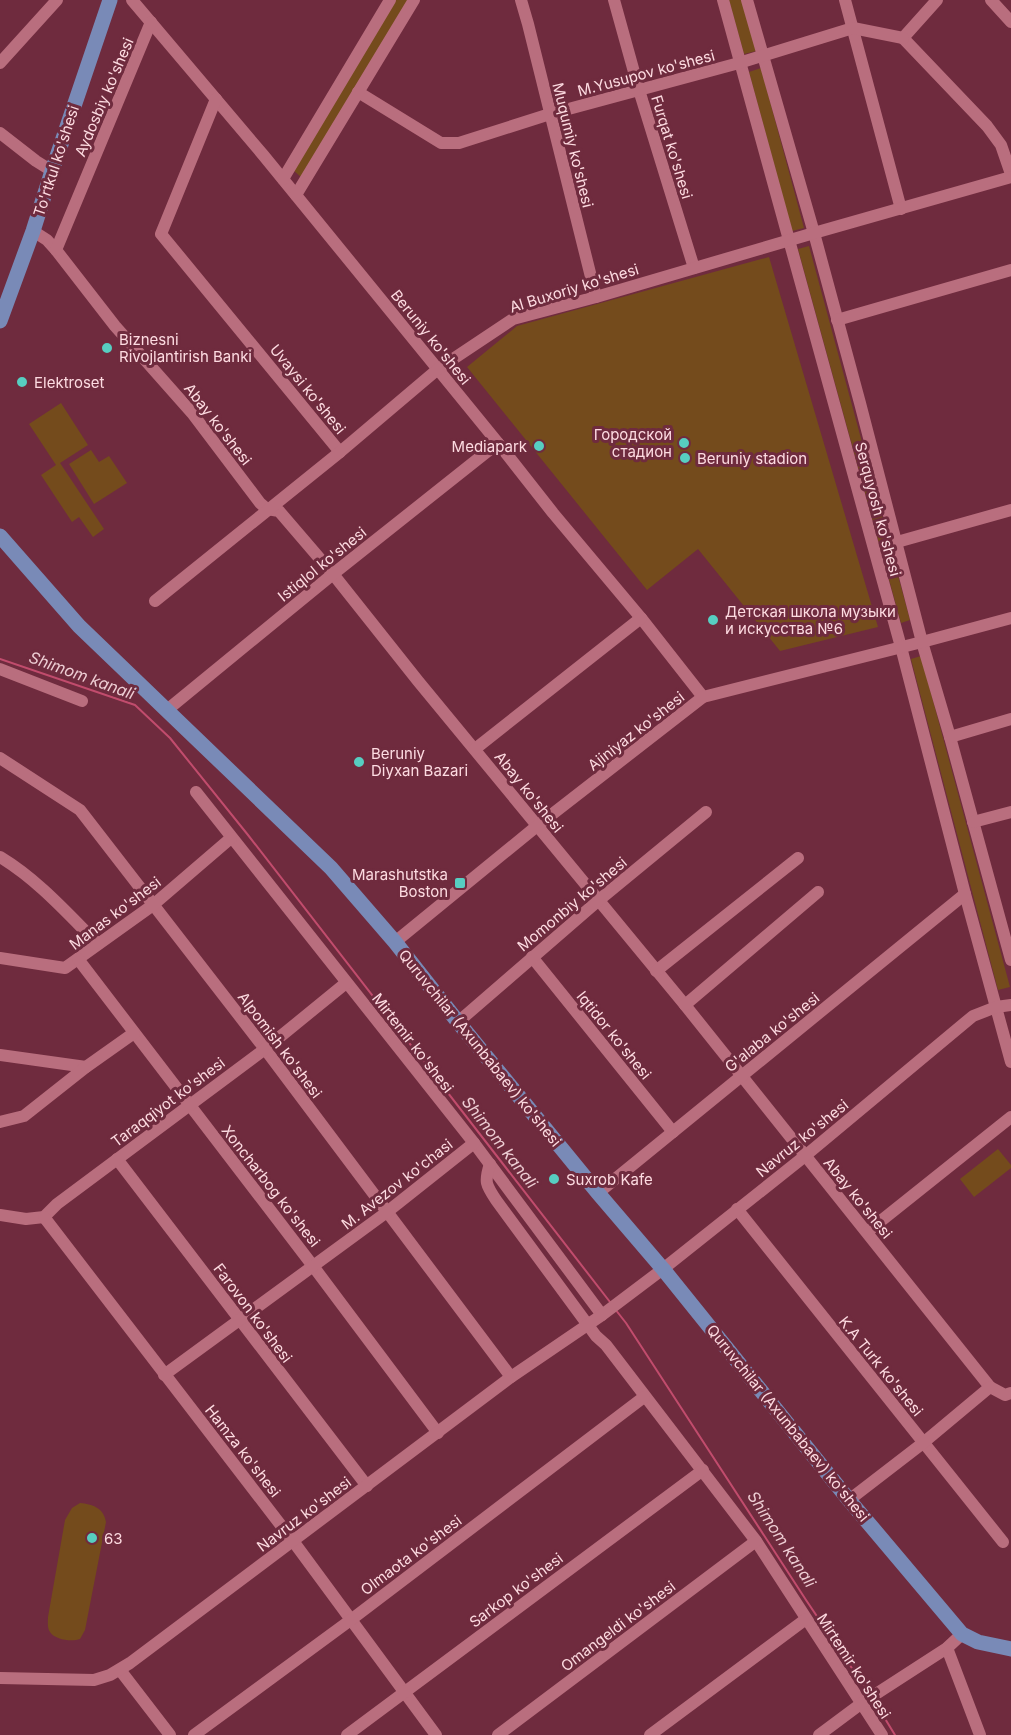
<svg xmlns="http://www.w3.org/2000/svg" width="1011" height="1735" font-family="Inter,sans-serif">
  <rect width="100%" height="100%" fill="#6f2b3e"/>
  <!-- grass -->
  <g fill="#744b1c">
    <polygon points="396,0 409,0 301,177 293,170"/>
    <polygon points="729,0 742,0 756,51 744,54"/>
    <polygon points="761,68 804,228 792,231 749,72"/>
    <polygon points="809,246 910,620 901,623 798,249"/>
    <polygon points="769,257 878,627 780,651 698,549 647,590 467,367 517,326"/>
    <polygon points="61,403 88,445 60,463 104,529 93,537 79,517 72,522 41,475 56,465 29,424"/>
    <polygon points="91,450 99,462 109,456 127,483 94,504 69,464"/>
    <polygon points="921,656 1010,987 998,990 911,659"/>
    <polygon points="998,1149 1011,1165 1011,1168 974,1197 960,1179"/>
    <path d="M80,1503C92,1504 104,1508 106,1522L85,1630L80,1639C72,1642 55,1640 50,1632C47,1628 48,1622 48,1617L65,1520L72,1508Z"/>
  </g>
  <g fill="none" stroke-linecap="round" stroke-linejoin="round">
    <!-- stream -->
    <g stroke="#c14c6d" stroke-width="2">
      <polyline points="0,659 135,705 170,738 248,835 610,1302"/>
      <polyline points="615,1309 626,1323 806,1600 868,1692"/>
      <polyline points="873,1699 895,1735"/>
    </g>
    <!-- minor -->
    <g stroke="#b96e7e" stroke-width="12">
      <polyline points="132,0 264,156 498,443 553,513 641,618 703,697"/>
      <polyline points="521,0 528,24 596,297"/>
      <polyline points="614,0 639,90 694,268"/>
      <polyline points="723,0 901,647 965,894 1011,1062"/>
      <polyline points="747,0 814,233 860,403 922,642 950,737 1011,960"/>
      <polyline points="845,0 901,209"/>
      <polyline points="991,0 1011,22"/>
      <polyline points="903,38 987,126 1001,145 1011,174"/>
      <polyline points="903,38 937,0"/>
      <polyline points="0,63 57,0"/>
      <polyline points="358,92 441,143 459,143 550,114 739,63 853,28 903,38"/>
      <polyline points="216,99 161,234 340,452"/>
      <polyline points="0,133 36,161 52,171"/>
      <polyline points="283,179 390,0"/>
      <polyline points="296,195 414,0"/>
      <polyline points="33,231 47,240 56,250 115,326 192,413 260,503 267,509 279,511 333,574 418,681 685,1005 990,1387"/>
      <polyline points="56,250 151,22"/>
      <polyline points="837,320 1011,270"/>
      <polyline points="897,542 1011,510"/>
      <polyline points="155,601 340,452 438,369 513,319 596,297 814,233 1011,177"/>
      <polyline points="0,669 82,701"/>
      <polyline points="167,710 333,574 498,443"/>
      <polyline points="950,737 1011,719"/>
      <polyline points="475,749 641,618"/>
      <polyline points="0,758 80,810 265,1049 511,1377"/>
      <polyline points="196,792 474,1143 602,1315"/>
      <polyline points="973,822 1011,812"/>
      <path d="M0,857C38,880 67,913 98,944"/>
      <polyline points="395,942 537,826 703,697 922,642 1011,618"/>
      <polyline points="532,957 673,1132"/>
      <polyline points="0,958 65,968 153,905 231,838"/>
      <polyline points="78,959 313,1266 438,1433"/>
      <polyline points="656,971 798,858"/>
      <polyline points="685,1005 818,892"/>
      <polyline points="458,1022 599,900 706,812"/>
      <polyline points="0,1055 86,1067"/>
      <polyline points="0,1122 24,1116 86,1067 134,1033"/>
      <polyline points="117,1159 367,1486"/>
      <path d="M490,1164C484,1182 486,1185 496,1200L596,1336L606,1345L756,1541L882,1735"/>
      <polyline points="598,1193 965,894"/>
      <polyline points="737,1209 1003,1542"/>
      <polyline points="0,1215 26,1219 44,1217 57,1204 265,1049 346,983"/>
      <polyline points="44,1217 293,1541 436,1735"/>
      <polyline points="867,1232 1011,1117"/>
      <polyline points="164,1375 387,1212 474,1143"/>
      <polyline points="849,1500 923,1443 990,1387 1005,1395 1011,1393"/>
      <polyline points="947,1648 980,1735"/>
      <polyline points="120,1670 170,1735"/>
      <polyline points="0,1678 94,1680 110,1675 130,1663 511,1377 602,1315 663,1269 805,1156 973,1016 996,1007 1011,1005"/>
      <polyline points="194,1735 352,1619 644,1397"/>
      <polyline points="347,1735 703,1470"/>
      <polyline points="498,1735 756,1541"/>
      <polyline points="650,1735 806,1619"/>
      <polyline points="819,1735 862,1703 947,1648 962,1634"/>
    </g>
    <!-- major -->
    <g stroke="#798ab7" stroke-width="15">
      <polyline points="0,321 33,231 52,171 110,0"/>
      <polyline points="0,536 79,626 331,868 395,942 458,1022 598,1193 663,1269 849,1500 962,1634 978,1642 1011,1649"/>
    </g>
  </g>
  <!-- markers -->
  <g fill="#57cec1" stroke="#6f2b3e" stroke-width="2">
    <circle cx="107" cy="348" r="6"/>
    <circle cx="22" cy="382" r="6"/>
    <circle cx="684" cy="443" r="6"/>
    <circle cx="539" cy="446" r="6"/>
    <circle cx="685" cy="458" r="6"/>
    <circle cx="713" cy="620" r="6"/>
    <circle cx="359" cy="762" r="6"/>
    <rect x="454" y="877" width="12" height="12" rx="3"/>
    <circle cx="554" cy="1179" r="6"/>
    <circle cx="92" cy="1538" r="6"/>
  </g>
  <g text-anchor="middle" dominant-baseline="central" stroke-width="6" stroke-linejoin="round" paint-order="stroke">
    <!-- street labels -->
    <g font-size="15" fill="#fddbe1" stroke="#6f2b3e">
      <text transform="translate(646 73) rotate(-15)">M.Yusupov ko'shesi</text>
      <text transform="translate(104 97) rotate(-67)">Aydosbiy ko'shesi</text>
      <text transform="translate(573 145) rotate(76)">Muqumiy ko'shesi</text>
      <text transform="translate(672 147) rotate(73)">Furqat ko'shesi</text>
      <text transform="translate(56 161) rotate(-72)">To'rtkul ko'shesi</text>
      <text transform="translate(574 288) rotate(-17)">Al Buxoriy ko'shesi</text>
      <text transform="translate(431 337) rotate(51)">Beruniy ko'shesi</text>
      <text transform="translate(308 389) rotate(51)">Uvaysi ko'shesi</text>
      <text transform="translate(218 424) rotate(52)">Abay ko'shesi</text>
      <text transform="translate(878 509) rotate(75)">Serquyosh ko'shesi</text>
      <text transform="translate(322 564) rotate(-39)">Istiqlol ko'shesi</text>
      <text transform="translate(636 731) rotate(-38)">Ajiniyaz ko'shesi</text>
      <text transform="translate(529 792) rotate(51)">Abay ko'shesi</text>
      <text transform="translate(572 904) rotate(-40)">Momonbiy ko'shesi</text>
      <text transform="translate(115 913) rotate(-37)">Manas ko'shesi</text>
      <text transform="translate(772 1032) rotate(-39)">G'alaba ko'shesi</text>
      <text transform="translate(614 1035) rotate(51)">Iqtidor ko'shesi</text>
      <text transform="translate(413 1043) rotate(52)">Mirtemir ko'shesi</text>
      <text transform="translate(280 1045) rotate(53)">Alpomish ko'shesi</text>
      <text transform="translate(480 1048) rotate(51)">Quruvchilar (Axunbabaev) ko'shesi</text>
      <text transform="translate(168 1102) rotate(-37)">Taraqqiyot ko'shesi</text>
      <text transform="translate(802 1138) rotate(-39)">Navruz ko'shesi</text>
      <text transform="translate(397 1184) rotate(-38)">M. Avezov ko'chasi</text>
      <text transform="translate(271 1186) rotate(52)">Xoncharbog ko'shesi</text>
      <text transform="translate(858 1198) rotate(51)">Abay ko'shesi</text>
      <text transform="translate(253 1313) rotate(53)">Farovon ko'shesi</text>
      <text transform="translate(881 1366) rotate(51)">K.A Turk ko'shesi</text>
      <text transform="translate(788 1423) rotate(51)">Quruvchilar (Axunbabaev) ko'shesi</text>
      <text transform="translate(243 1451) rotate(52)">Hamza ko'shesi</text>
      <text transform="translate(304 1514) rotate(-37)">Navruz ko'shesi</text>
      <text transform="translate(411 1555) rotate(-37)">Olmaota ko'shesi</text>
      <text transform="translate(516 1590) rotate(-37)">Sarkop ko'shesi</text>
      <text transform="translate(618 1626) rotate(-37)">Omangeldi ko'shesi</text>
      <text transform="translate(854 1666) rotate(57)">Mirtemir ko'shesi</text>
    </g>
    <!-- poi labels -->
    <g font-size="15" fill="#fddbe1" stroke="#6f2b3e" text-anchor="start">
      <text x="119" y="339">Biznesni<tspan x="119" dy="17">Rivojlantirish Banki</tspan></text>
      <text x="34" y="382">Elektroset</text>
      <text x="672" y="434" text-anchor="end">Городской<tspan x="672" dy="17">стадион</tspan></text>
      <text x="527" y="446" text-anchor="end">Mediapark</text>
      <text x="697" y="458">Beruniy stadion</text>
      <text x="725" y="611">Детская школа музыки<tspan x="725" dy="17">и искусства №6</tspan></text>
      <text x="371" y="753">Beruniy<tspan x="371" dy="17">Diyxan Bazari</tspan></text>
      <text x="448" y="874" text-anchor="end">Marashutstka<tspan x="448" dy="17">Boston</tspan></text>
      <text x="566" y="1179">Suxrob Kafe</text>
      <text x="104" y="1538">63</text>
    </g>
    <!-- water labels -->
    <g font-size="16" font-style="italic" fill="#eeced4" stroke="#6f2b3e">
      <text transform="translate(82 675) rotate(20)">Shimom kanali</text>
      <text transform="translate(500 1142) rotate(52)">Shimom kanali</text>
      <text transform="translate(782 1539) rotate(57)">Shimom kanali</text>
    </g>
  </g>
</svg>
